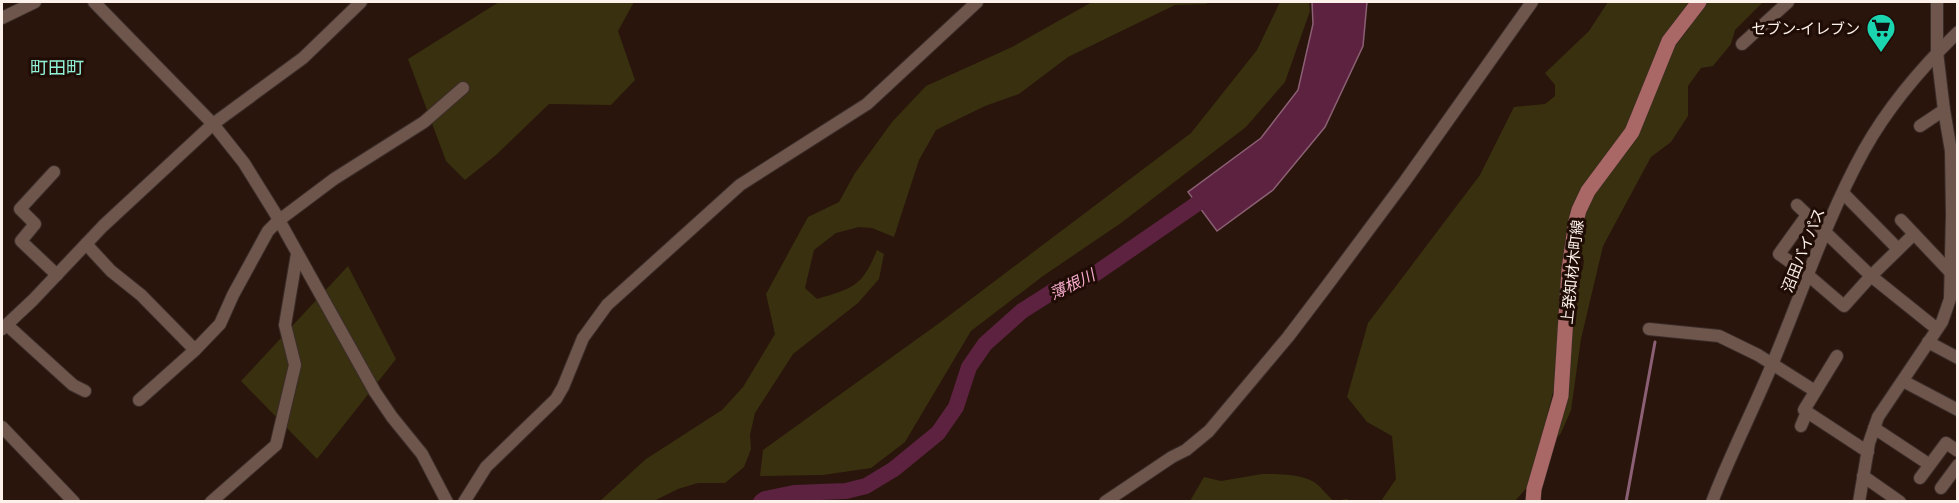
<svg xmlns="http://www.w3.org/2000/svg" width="1959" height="503" font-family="'Asap Condensed','Noto Sans JP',sans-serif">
  <rect width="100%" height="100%" fill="#29150c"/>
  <!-- green -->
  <g fill="#38300f">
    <polygon points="499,2 634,2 618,31 635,80 611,105 549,104 496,155 465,180 446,161 408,59"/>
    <path d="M1092,2H1210L1206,4L1175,5L1068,57L1019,94L985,106L936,130L919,160L894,237L872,228L859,227L836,233L814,250L805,288L817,299C853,288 862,287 877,250L884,254L879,279L858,303L793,354L755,413L750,435L751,449L744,467L725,483H698L678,489L654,501H600L646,459L722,410L743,387L775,334L766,294L808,217L839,202L855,173L892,122L926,86L1012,47Z"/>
    <polygon points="1280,2 1309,2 1310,11 1285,82 1246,127 1121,223 1043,276 971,331 905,442 871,468 823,475 760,476 763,450 942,321 1191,133 1257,50"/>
    <polygon points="1608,2 1692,2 1627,131 1585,183 1572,206 1567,235 1554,388 1530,484 1515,501 1381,501 1396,479 1392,436 1367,422 1347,397 1368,323 1480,175 1514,107 1545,104 1555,96 1555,85 1545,73 1589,31"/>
    <polygon points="1703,2 1763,2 1735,30 1731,44 1713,66 1701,68 1688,86 1688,116 1671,142 1651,157 1603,246 1581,339 1571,410 1561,433 1555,440 1574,276 1583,269 1584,260 1575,254 1577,235 1590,196 1667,56 1688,30"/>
    <polygon points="348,266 396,359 317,459 241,381"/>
    <path d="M1262,474C1277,474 1301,474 1314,482C1321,486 1327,496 1334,501L1347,499L1350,501H1190L1204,477L1221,481Z"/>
  </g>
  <!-- water -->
  <polygon fill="#5c2240" stroke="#8c6074" stroke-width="1.5" points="1312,2 1367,2 1363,46 1325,127 1273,190 1217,231 1188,192 1261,138 1298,90 1313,24"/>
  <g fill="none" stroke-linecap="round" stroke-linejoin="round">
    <!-- stream -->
    <polyline stroke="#8c6074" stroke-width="3" points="1626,502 1655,342"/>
    <!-- river -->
    <polyline stroke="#5c2240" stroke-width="16" points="761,502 765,499 794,493 846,491 866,486 894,469 938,433 956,407 969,367 985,344 1022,311 1055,290 1092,276 1214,192"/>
    <!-- minor casing -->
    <g stroke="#3b2d2a" stroke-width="14">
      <g id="minor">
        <polyline points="94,2 213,124 244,163 275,213 375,392 392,417 422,454 447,502"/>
        <polyline points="2,18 35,2"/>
        <polyline points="1742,44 1788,2"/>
        <polyline points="1920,126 1944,110"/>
        <polyline points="54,172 20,209 35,224 21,241 57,275"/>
        <polyline points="1843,193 1898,249"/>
        <polyline points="1797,205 1871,276 1937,329"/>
        <polyline points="1901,220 1951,273"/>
        <polyline points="86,244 111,271 141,295 195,350 220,324 233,295 268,231 278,221 334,179 424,122 463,88"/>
        <polyline points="1793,264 1779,254 1807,215"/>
        <polyline points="1809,276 1844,306 1871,276 1914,234"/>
        <polyline points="7,325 73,385 85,391"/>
        <polyline points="2,329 33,300 103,226 213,124 303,58 361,2"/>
        <polyline points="1649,329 1719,336 1758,355 1815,391"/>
        <polyline points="1928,342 1958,358"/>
        <polyline points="1903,381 1958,410"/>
        <polyline points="139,400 195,350"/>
        <polyline points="1807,412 1868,452"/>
        <polyline points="1801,426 1807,412 1804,410 1837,356"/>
        <polyline points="2,427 74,502"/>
        <polyline points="1874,428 1924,461"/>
        <polyline points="1863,476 1900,502"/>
        <polyline points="1920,478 1946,443 1958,451"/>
        <polyline points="1941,488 1958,465"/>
        <polyline points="211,502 276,445 295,365 285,325 297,254"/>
        <polyline points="464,502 486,467 556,399 563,387 583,338 607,305 740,185 867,104 977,2"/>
        <polyline points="1105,502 1172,457 1186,450 1209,431 1288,337 1326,287 1405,181 1532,2"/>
        <path d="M1712,502C1731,452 1756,405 1776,355C1804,287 1828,215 1864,150C1888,107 1923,66 1958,32"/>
        <polyline points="1859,502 1869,443 1878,417 1942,322 1950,299 1952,215 1951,151 1944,110 1937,52 1937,2"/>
      </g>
    </g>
    <!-- major casing -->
    <g stroke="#3b2d2a" stroke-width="16">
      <polyline id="major" points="1533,502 1534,489 1561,396 1569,269 1576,221 1579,210 1588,191 1632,132 1669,41 1699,2"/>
    </g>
    <!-- minor -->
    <use href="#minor" stroke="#6f564c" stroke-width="12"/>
    <!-- major -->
    <use href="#major" stroke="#a96766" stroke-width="15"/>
  </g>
  <!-- icons -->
  <defs>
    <g id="supermarket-pin" transform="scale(1.5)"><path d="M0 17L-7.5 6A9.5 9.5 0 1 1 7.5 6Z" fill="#1bd5b1" stroke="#1f0c05"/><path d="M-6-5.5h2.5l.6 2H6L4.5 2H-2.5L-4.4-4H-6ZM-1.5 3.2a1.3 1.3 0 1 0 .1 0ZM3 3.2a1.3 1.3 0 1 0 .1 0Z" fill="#111"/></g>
  </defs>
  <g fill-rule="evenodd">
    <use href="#supermarket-pin" x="1881" y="28"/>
  </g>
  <g text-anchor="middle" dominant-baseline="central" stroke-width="6" stroke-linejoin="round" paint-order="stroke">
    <!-- poi labels -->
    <g font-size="15" fill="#fdf1ec" stroke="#1f0c05" text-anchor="end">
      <text x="1860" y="28">セブン-イレブン</text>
    </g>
    <!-- street labels -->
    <g font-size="15" fill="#fdf1ec" stroke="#1f0c05">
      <text transform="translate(1803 250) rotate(-68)">沼田バイパス</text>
      <text transform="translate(1572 272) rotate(-84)">上発知材木町線</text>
    </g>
    <!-- water labels -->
    <g font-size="16" font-style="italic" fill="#f6abcd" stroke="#1f0c05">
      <text transform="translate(1072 284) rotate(-26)">薄根川</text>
    </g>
    <!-- quarter labels -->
    <g font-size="18" fill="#8ff0d6" stroke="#1f0c05">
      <text x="57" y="67">町田町</text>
    </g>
  </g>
  <!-- border -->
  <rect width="1959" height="503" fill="none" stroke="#fdf1ec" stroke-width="6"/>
</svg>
